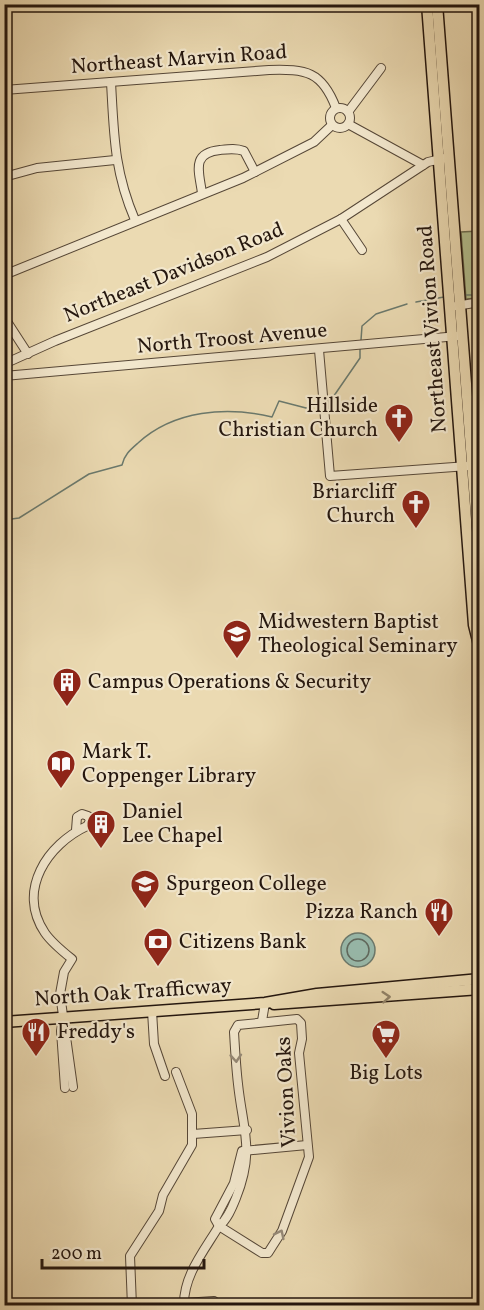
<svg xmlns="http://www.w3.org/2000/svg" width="484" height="1310" font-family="Vollkorn,serif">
  <rect width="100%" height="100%" fill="#ebdab2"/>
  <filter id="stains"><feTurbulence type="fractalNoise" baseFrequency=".00333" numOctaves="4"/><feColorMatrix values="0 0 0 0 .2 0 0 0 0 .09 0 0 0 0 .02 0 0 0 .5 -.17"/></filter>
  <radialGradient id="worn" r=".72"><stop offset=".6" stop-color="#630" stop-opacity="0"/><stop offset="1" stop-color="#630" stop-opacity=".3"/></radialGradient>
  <!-- green -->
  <polygon fill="#b3c08f" stroke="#6c6b4e" stroke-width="1.5" points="479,231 479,298 466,299 461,232"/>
  <!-- water -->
  <circle fill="#98bbad" stroke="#6a796d" stroke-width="1.5" cx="358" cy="950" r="17"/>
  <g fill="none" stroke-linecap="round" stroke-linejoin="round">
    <!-- shore -->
    <circle stroke="#5e685e" stroke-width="1.5" cx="358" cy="950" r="11"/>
    <!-- stream -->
    <g stroke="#6a796d" stroke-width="1.5">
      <polyline points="463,295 480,295"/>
      <polyline points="416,302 444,297"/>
      <polyline points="361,340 362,326 376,314 407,304"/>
      <polyline points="329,403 360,358 360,348"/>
      <path d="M4,520L19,518L89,474L122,465C124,455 130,450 138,443C174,410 227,406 272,417L279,401L306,408L319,405"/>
    </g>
    <!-- minor casing -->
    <g stroke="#564737" stroke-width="10">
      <g id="minor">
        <path d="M111,82C114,135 114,171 135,220"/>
        <path d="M4,90L269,70C306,69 322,71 336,108"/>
        <circle cx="340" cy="118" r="10"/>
        <polyline points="348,112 381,68"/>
        <polyline points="348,124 423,165"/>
        <polyline points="4,177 37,168 115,160"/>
        <path d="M202,193C199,171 191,153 220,150C229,149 236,148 244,151L255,172"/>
        <polyline points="341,219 362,250"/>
        <polyline points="4,275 243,178 314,142 332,125"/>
        <polyline points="456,306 480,302"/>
        <polyline points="4,317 28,354"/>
        <polyline points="319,350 330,476 468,466"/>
        <polyline points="4,364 55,341 267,257 341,219 428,162 445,158"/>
        <polyline points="4,376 458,336"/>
        <polyline points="152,1011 154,1044 165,1076"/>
        <polyline points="63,1019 61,1031 65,1088"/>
        <polyline points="262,1021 265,1003"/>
        <path d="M73,1087L60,994L64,972L72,959C62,951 52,943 45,933C16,890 48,844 87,826L90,821L88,816L82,814L77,817L76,830"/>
        <polyline points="193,1134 247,1130"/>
        <polyline points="219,1226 215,1219 234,1183 242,1151 307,1145"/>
        <polyline points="184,1303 214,1301"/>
        <polyline points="132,1306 130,1256 159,1211 163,1195 192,1145 192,1114 176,1072"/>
        <path d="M184,1306C183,1276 204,1251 219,1226C227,1220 232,1208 236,1198C255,1150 243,1131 238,1084C236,1067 235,1049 234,1032L238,1025L297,1019L301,1023L302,1039L299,1053L309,1157L282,1231L268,1253H262L219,1226"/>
      </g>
    </g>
    <!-- major casing -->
    <g stroke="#24160e" stroke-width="13">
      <g id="major">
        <polyline points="427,4 474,625 480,649"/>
        <polyline points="437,4 480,567"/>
        <polyline points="274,1004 480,989"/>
        <polyline points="4,1022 265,1003 317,994 480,979"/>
      </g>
    </g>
    <!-- minor -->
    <use href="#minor" stroke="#f2e7cd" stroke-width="8"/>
    <!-- major -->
    <use href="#major" stroke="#ebdab2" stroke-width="10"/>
  </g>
  <!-- one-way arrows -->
  <defs><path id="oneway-chevron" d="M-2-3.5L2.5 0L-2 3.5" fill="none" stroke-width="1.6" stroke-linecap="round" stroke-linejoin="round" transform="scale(1.5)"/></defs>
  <use stroke="#918268" href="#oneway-chevron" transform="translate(386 997) rotate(-4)"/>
  <g stroke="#958977">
    <use href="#oneway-chevron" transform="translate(236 1058) rotate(86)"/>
    <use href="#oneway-chevron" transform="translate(280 1234) rotate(-64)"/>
  </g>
  <!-- icons -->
  <defs>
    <g id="church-pin" transform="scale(1.5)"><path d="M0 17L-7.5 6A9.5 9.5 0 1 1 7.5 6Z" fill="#8f2418" stroke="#f2e7cd"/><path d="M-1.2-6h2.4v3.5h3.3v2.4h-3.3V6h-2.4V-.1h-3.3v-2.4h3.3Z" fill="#fff"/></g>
    <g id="university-pin" transform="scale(1.5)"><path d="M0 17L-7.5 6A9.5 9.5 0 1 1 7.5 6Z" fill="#8f2418" stroke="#f2e7cd"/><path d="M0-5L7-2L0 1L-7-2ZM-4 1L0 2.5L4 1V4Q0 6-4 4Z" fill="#fff"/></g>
    <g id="building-pin" transform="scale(1.5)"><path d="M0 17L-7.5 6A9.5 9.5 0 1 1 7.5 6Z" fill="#8f2418" stroke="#f2e7cd"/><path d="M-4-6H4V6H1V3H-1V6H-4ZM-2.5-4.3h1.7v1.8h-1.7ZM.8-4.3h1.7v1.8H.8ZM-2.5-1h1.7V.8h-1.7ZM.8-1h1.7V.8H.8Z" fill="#fff"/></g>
    <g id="library-pin" transform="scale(1.5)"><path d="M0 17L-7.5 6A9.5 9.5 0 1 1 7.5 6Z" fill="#8f2418" stroke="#f2e7cd"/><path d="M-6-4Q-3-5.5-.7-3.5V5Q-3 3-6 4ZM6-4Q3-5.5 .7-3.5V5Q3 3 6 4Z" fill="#fff"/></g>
    <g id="restaurant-pin" transform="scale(1.5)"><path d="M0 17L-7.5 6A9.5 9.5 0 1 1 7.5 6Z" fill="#8f2418" stroke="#f2e7cd"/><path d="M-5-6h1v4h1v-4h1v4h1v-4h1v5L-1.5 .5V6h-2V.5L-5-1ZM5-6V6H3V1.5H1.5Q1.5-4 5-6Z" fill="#fff"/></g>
    <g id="bank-pin" transform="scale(1.5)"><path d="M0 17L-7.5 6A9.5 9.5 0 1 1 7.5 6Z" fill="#8f2418" stroke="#f2e7cd"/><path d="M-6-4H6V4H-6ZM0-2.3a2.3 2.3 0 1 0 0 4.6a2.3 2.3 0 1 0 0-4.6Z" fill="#fff"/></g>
    <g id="supermarket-pin" transform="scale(1.5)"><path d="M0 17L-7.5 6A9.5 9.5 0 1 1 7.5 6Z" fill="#8f2418" stroke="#f2e7cd"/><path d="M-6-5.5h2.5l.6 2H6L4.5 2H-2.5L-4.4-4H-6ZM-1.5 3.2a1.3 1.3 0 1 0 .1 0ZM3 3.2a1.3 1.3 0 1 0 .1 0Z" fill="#fff"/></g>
  </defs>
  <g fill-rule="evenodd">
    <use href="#church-pin" x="399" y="418"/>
    <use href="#church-pin" x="416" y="504"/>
    <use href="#university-pin" x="237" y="634"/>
    <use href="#building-pin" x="67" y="682"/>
    <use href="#library-pin" x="61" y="764"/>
    <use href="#building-pin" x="101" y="824"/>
    <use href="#university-pin" x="145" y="884"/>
    <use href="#restaurant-pin" x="439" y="912"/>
    <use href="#bank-pin" x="158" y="942"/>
    <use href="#restaurant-pin" x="36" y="1032"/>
    <use href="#supermarket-pin" x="386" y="1034"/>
  </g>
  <g text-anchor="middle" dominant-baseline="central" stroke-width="4.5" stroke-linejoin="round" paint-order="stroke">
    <!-- street labels -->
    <g font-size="21" fill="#24160e" stroke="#f2e7cd">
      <text transform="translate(179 60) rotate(-4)">Northeast Marvin Road</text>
      <text transform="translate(174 273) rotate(-22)">Northeast Davidson Road</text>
      <text transform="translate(433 329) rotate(-94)">Northeast Vivion Road</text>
      <text transform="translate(232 339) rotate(-5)">North Troost Avenue</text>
      <text transform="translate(133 993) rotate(-4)">North Oak Trafficway</text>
      <text transform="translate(287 1092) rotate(-93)">Vivion Oaks</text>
    </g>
    <!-- poi labels -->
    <g font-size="21" fill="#24160e" stroke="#f2e7cd" text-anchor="start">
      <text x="378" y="406" text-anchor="end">Hillside<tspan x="378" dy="24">Christian Church</tspan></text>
      <text x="395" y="492" text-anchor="end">Briarcliff<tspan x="395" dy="24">Church</tspan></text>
      <text x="258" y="622">Midwestern Baptist<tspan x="258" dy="24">Theological Seminary</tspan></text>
      <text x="88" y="682">Campus Operations &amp; Security</text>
      <text x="82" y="752">Mark T.<tspan x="82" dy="24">Coppenger Library</tspan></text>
      <text x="122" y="812">Daniel<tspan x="122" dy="24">Lee Chapel</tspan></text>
      <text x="166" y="884">Spurgeon College</text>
      <text x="418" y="912" text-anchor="end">Pizza Ranch</text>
      <text x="179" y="942">Citizens Bank</text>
      <text x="57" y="1032">Freddy's</text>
      <text x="386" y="1073" text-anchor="middle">Big Lots</text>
    </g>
  </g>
  <!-- margin -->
  <rect width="484" height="1310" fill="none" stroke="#ebdab2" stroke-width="24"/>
  <rect x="6" y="6" width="472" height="1298" fill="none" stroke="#24160e" stroke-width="3"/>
  <rect x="12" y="12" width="460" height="1286" fill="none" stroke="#24160e" stroke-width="1.5"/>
  <!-- scale -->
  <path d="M42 1259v9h162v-9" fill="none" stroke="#24160e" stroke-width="3"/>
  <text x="51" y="1259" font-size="18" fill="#24160e" stroke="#f2e7cd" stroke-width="4.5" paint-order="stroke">200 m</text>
  <rect width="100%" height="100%" filter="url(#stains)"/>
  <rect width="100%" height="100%" fill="url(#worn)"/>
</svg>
